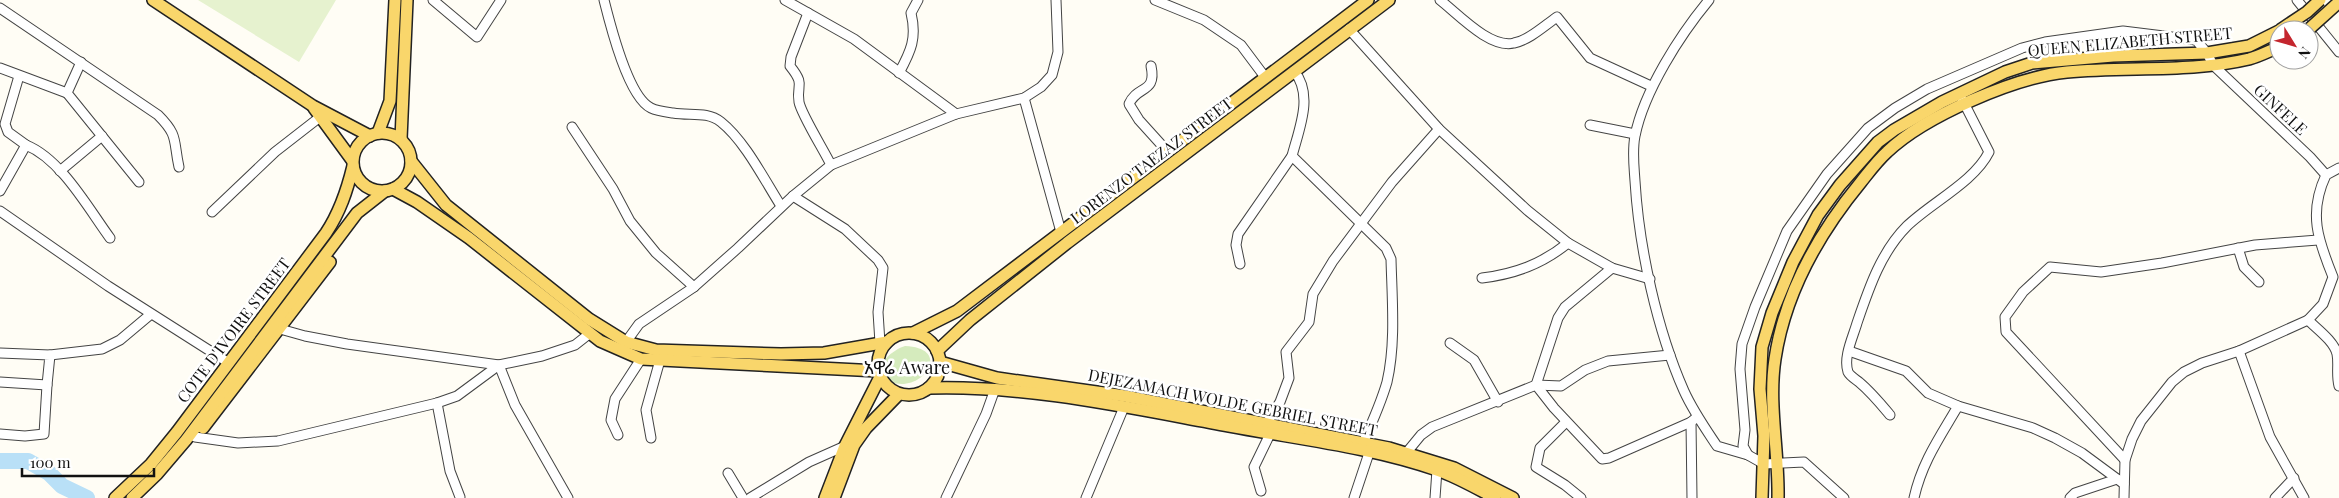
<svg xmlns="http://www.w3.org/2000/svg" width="2339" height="498" font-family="'Playfair Display','Noto Sans Ethiopic',serif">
  <rect width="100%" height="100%" fill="#fffdf5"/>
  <!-- grass -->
  <path fill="#d5ebbd" d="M905,346C954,348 922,394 891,382C866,372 891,350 905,346Z"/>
  <!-- pitch -->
  <polygon fill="#e6f2cf" points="198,0 336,0 299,62"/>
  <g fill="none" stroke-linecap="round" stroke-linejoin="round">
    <!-- river -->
    <polyline stroke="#b9e0f7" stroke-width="16" points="0,461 28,461 49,473 62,486 87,498"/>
    <!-- minor casing -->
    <g stroke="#444" stroke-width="11">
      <g id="minor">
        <polyline points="433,0 477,37 501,0"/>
        <path d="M604,0C610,24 628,97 651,108C657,111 666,112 673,113C690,116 707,111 721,122C745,141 765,181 781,206"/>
        <polyline points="785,0 854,39 956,114"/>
        <polyline points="1155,0 1204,20 1241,45 1265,77"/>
        <path d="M1440,0C1458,14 1490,49 1514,43C1529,40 1544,26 1557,17L1590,58L1651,86"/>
        <path d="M1709,0C1680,35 1644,91 1635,136C1632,151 1634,166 1635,181C1639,248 1657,330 1684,391C1693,411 1705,428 1717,446L1748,455L1764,464L1804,462L1844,498"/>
        <polyline points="2297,0 2339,52"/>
        <path d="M0,8L158,115C179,136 173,140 179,167"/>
        <path d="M808,13L791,57L790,66C806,86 796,84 799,102C801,114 825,152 831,165"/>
        <polyline points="1349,29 1439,129 1527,210 1568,243 1612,268 1650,279"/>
        <polyline points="81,62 67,93 139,182"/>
        <path d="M1151,66C1157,94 1137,85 1129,104L1139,120L1167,151"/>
        <polyline points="0,68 67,93"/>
        <path d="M1294,71C1314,95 1299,129 1292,156L1386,248L1391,259C1392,299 1396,343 1387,382C1381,403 1372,423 1363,443"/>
        <path d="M899,73C911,51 917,38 911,13L918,0"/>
        <polyline points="19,76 5,124 8,132 26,145"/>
        <polyline points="1024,98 1061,232"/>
        <polyline points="1590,125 1635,134"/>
        <polyline points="572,127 613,189 630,221 656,253 694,287"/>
        <polyline points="60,171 102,136"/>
        <path d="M0,191L26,145C61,159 88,208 110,238"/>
        <polyline points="793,196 845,229 878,260 883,268 878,312 880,343"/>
        <polyline points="0,211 108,286 229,363"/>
        <polyline points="212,212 275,152 320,117"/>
        <polyline points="2238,248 2244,267 2259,282"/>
        <polyline points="1240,264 1236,245 1238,234 1292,156"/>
        <polyline points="1612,268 1565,307 1558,318 1536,385 1554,408 1602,459 1609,458 1691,422 1697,417"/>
        <path d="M1482,278C1515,274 1542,264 1568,243"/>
        <path d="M2308,320C2317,329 2334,341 2337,354C2339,364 2336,375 2339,386"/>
        <polyline points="280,329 305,336 347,344 499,365 515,405 568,498"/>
        <polyline points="626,342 639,324 694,287 738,248 793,196 831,165 956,114 1024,98 1041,87 1052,75 1058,52 1056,0"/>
        <polyline points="1450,343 1474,360 1498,402"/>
        <polyline points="1849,351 1906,371 1928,393 1958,406 2033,428 2055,438 2082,453 2124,484"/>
        <polyline points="2239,351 2270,437 2304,498"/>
        <polyline points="0,353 50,355 47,385 0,382"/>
        <polyline points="50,355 102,349 120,340 151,314"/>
        <polyline points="437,403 450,471 460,497"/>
        <path d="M1890,415C1880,403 1871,392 1859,382C1855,379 1850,376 1848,372C1843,357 1853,337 1857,323C1869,288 1881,252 1907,226C1932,202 1974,182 1989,152L1962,99"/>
        <polyline points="1566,422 1540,448 1536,467 1565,485 1581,498"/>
        <polyline points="1691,422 1692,498"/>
        <polyline points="1267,423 1280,402 1289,378 1286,352 1309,322 1313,294 1333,261 1392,182 1439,129"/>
        <polyline points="0,434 25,436 44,434 47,385"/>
        <polyline points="618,435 611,420 615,399 641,359"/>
        <polyline points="195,437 238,443 278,441 437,403 457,396 499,365 542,356 575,345 589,334"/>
        <polyline points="651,438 646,410 660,360"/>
        <polyline points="1407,452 1421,435 1432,427 1536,385 1561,386 1585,370 1608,361 1670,355"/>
        <polyline points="1748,455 1743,446 1745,430 1740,369 1742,344 1755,307 1787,231 1827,174 1868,128 1895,108 1927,89 2022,48 2045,42 2123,31 2196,40 2207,53 2213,65 2310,157 2326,175"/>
        <polyline points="2125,460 2006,332 2005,317 2023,292 2050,267 2101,272 2162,263 2255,245 2318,240"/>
        <polyline points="728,473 743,498"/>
        <polyline points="1261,491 1254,467 1270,434"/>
        <polyline points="750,498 809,462 845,446"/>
        <polyline points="946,498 986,414 995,389"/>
        <polyline points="1086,498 1124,407"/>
        <polyline points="1354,498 1369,453"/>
        <polyline points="1435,498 1437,470"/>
        <path d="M1914,498C1922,462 1940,437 1958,406"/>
        <polyline points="2070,498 2075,493 2117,479"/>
        <path d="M2124,498L2125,460L2132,439L2141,421L2172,382L2184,372L2202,363L2239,351L2308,320L2323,304L2333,277C2318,240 2308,213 2326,175L2339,168"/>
        <polyline points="2275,498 2294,478"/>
      </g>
    </g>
    <!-- major casing -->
    <g stroke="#222" stroke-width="14">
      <g id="major">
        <polyline points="153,0 313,106 370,136"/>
        <polyline points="314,108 352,160"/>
        <polyline points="378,133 390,101 395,0"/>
        <circle cx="382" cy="162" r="29"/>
        <polyline points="401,139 407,0"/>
        <polyline points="411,161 446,205 589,319 626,342 656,350 781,354 824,353 887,342"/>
        <polyline points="393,189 417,202 469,238 600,341 641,359 878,371"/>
        <polyline points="913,333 957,311 1368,0"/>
        <circle cx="909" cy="364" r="31"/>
        <polyline points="937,351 970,320 1067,243 1389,0"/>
        <polyline points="940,362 997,378 1125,396 1389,448 1454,468 1513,498"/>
        <path d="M929,388C1029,385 1130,408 1229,426C1298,439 1371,447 1437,470C1457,477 1476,488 1495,498"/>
        <polyline points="203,428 330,262"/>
        <path d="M115,498L151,464L177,432L326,233C340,212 347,191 353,166"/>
        <polyline points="132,498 157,474 186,440 357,213 385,191"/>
        <polyline points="825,498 845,446 880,377"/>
        <polyline points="834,498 854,445 866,428 899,394"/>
        <polyline points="1762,498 1764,436 1760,389 1762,347 1772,313 1793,262 1818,215 1840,185 1878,142 1894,130 1942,102 2005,72 2032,63 2113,56 2207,53 2249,46 2279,31"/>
        <path d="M1778,498C1779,452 1768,404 1775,359C1785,292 1819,233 1861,182C1869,172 1877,161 1887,152C1925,116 2015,77 2067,72C2127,66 2190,73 2249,59C2260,56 2269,51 2279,47"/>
      </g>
    </g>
    <!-- minor -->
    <use href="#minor" stroke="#fff" stroke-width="9"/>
    <!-- major -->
    <use href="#major" stroke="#f9d66b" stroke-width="11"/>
    <!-- major-bridge casing -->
    <g stroke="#222" stroke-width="14" stroke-linecap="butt">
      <g id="major-bridge">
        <polyline points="2280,30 2307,12 2320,0"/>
        <polyline points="2308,30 2339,2"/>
      </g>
    </g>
    <!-- major-bridge -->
    <use href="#major-bridge" stroke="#f9d66b" stroke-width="11"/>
  </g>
  <g text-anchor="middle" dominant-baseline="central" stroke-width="5" stroke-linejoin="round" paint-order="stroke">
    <!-- street labels -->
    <g font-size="16" fill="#111" stroke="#fff">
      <text transform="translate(2130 41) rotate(-5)">QUEEN ELIZABETH STREET</text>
      <text transform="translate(2281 109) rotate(43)">GINFELE</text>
      <text transform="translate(1151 160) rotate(-37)">LORENZO TAEZAZ STREET</text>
      <text transform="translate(233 330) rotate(-53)">COTE D'IVOIRE STREET</text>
      <text transform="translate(1233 402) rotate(11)">DEJEZAMACH WOLDE GEBRIEL STREET</text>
    </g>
    <!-- neighbourhood labels -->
    <g font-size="18" fill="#111" stroke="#fff">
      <text x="907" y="367">አዋሬ Aware</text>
    </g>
  </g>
  <!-- north arrow -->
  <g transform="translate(2294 45) rotate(127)"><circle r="24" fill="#ffffff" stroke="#a0a0a0"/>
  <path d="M0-4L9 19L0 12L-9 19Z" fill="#c4262e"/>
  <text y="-8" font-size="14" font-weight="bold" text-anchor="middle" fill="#111111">N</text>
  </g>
  <!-- scale -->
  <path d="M22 468v8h132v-8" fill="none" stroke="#111111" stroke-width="2.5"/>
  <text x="30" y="468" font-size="15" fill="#111111" stroke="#ffffff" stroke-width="4" paint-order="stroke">100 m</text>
</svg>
